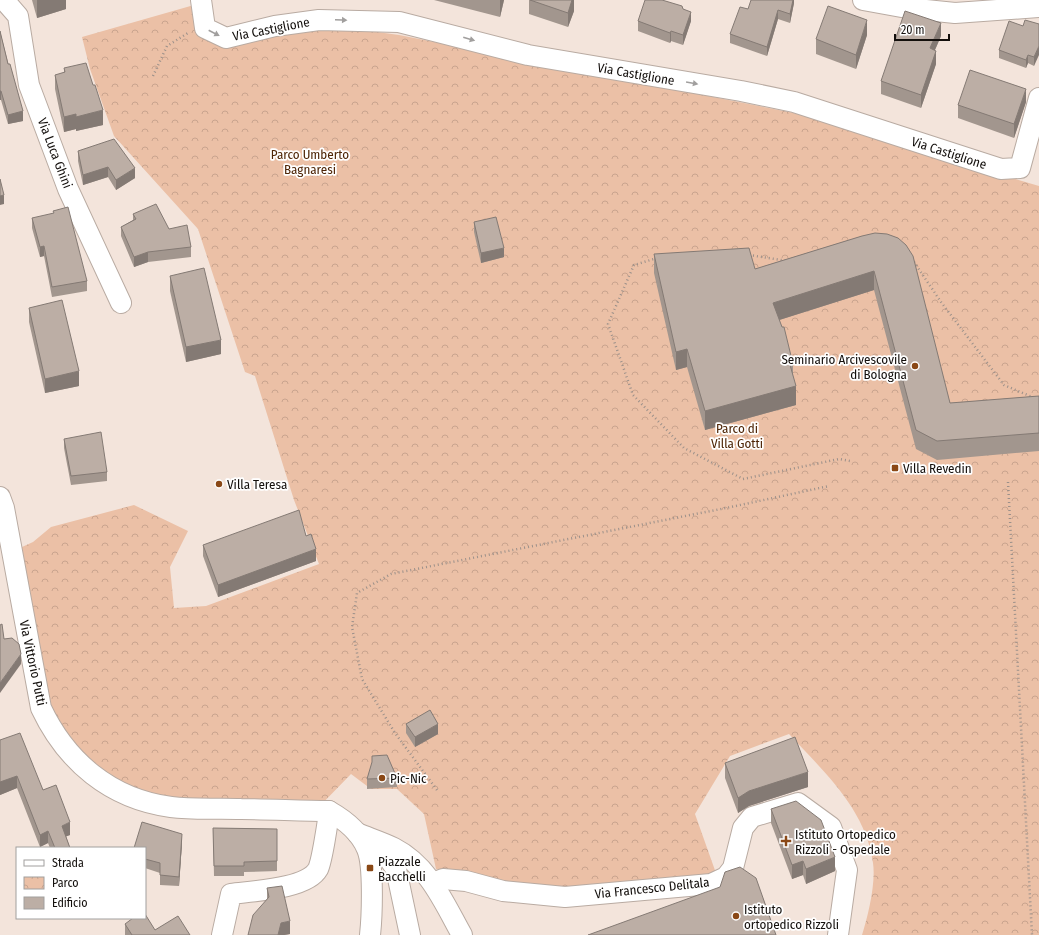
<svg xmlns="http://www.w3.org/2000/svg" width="1039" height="935" font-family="'Fira Sans Condensed',sans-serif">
  <defs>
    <pattern id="park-crowns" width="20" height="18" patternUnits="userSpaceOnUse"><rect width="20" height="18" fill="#ebc0a6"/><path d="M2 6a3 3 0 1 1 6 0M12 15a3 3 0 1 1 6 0" fill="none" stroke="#c9a48e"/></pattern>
  </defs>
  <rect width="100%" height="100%" fill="#f3e4db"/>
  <!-- park -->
  <path fill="url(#park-crowns)" d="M194,5L199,31L315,27L348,28L399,35L794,113L1039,186V935H862C868,916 876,883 873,863C866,809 823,771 789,734L730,756L695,814L717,876L601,889L515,885L436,869L424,814L397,789H371L351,774L315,811L120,794L52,740L11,552L33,542L51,527L134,505L188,531L170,567L174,608L206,606L319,564L294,500L255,376L245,372L198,229L114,136L90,69L82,37Z"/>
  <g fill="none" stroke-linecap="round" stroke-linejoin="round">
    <!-- minor casing -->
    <g stroke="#b9aba2" stroke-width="22">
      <g id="minor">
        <polyline points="4,0 18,16 29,85 68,189 121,303"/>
        <polyline points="201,0 205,28 226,38 275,26 319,20 399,22 528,55 741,91 794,102 1001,169 1020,168 1039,98"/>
        <polyline points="863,0 907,8 955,13 1039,7"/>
        <path d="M0,497L4,508L41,708C66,761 110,799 171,807C193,810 218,808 241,809C270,809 300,811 329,811C345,820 360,832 367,849C374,865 372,917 370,935"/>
        <path d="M357,833C369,838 382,842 394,848C429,866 444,903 462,935"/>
        <polyline points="378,843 396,869 410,935"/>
        <polyline points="433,883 443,879 466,881 503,891 565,897 711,884 726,877 733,868 743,828 752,817 798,803 831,827 847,870 838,935"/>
        <path d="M222,935L231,894C253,891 307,889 318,869C322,861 328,821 329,811"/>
      </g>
    </g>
    <!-- path -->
    <g stroke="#9b908a" stroke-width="2.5" stroke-dasharray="1 3" stroke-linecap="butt">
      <polyline points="153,76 167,46 188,33"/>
      <polyline points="749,255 788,261"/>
      <polyline points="657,258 634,265 608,324 633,395 684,448 743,479 839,459 850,461"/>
      <polyline points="914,262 941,302 1004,385 1032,397"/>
      <polyline points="1008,482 1032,935"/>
      <polyline points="437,790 395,733 362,679 352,627 357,593 391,574 731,507 829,486"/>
    </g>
    <!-- minor -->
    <use href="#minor" stroke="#fff" stroke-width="20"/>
  </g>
  <!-- wall -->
  <g fill="#a2968e">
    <polygon points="32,0 66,0 66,9 37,18"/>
    <polygon points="434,0 504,0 500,17"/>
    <polygon points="529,0 574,0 574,11 568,27 529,14"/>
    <polygon points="794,0 794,3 790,23 778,19 767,56 730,43 730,34 748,9"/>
    <polygon points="683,9 691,21 683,45 671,41 670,43 638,31 638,21"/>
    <polygon points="1039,24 1034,66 1028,63 1026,68 999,58 999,50 1023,26"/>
    <polygon points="0,31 23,121 8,124 1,100 0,100"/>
    <polygon points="867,35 856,69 816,54 816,39"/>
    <polygon points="941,36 935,50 936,64 921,108 881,94 881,81"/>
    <polygon points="64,68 103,125 76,131 76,129 64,132 55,89 55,75 64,73"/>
    <polygon points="1026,102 1014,138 958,118 958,105"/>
    <polygon points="78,151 135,178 116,190 108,177 83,185 78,161"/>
    <polygon points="133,214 169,229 191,247 191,257 148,262 134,267 121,236 121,227 133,220"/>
    <polygon points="32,218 87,281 87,291 52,297 44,256 40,257 32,228"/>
    <polygon points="474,222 504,257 481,263 474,232"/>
    <polygon points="862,236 950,403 1039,396 1039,451 937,460 916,449 874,290 779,320 793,364 793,377 796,405 705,430 687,367 676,370 654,273 654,254 755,269"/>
    <polygon points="170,276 221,354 186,362 170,291"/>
    <polygon points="29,308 79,386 45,393 29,322"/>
    <polygon points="64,439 107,472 107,481 71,485 64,448"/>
    <polygon points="306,536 316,561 218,597 203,556 203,545"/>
    <polygon points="406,724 438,734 415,747 406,733"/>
    <polygon points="0,740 43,790 70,835 66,836 70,848 50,848 48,843 40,847 17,788 0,795"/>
    <polygon points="372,756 397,778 397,787 367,789 367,779 372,763"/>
    <polygon points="725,763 808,787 749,806 738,813 725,778"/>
    <polygon points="771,809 835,871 806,884 803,875 792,879 771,823"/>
    <polygon points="213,828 277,829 277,871 244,872 244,876 214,876"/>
    <polygon points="182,843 179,886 160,885 160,873 145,868 145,848"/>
    <polygon points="267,888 290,934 284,935 248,935 267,899"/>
    <polygon points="125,924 155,930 190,935 125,935"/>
  </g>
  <!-- shaded-wall -->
  <g fill="#847a74">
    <polygon points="37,0 66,0 66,9 37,18"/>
    <polygon points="500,0 504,0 500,17"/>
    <polygon points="572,0 574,0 574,11 568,27 568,13"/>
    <polygon points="793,0 794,0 794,3 790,23 790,14"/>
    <polygon points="778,10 778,19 767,56 767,47"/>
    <polygon points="691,12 691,21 683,45 683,35"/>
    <polygon points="867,20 867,35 856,69 856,55"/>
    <polygon points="941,23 941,36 930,61 930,48"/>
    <polygon points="671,31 671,41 670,43 670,33"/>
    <polygon points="1039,46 1039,55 1034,66 1034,57"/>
    <polygon points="936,51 936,64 921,108 921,95"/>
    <polygon points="1028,55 1028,63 1026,68 1026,60"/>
    <polygon points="1026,89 1026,102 1014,138 1014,124"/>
    <rect x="0" y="91" width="1" height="9"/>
    <polygon points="103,110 103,125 76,131 76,117"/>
    <polygon points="23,111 23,121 8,124 8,115"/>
    <polygon points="76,114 76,129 64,132 64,117"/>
    <polygon points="108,167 108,177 83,185 83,175"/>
    <polygon points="135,168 135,178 116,190 116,180"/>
    <polygon points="4,195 4,204 0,205 0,196"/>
    <polygon points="44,246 44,256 40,257 40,247"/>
    <polygon points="504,248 504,257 481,263 481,253"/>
    <polygon points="148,252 148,262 134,267 134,257"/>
    <polygon points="874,271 874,290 773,322 773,303"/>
    <polygon points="221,340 221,354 186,362 186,347"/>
    <polygon points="687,349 687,367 676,370 676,352"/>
    <polygon points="79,371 79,386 45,393 45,379"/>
    <polygon points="796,386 796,405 705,430 705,411"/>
    <polygon points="316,549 316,561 218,597 218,585"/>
    <polygon points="21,654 21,664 0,693 0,683"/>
    <polygon points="438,724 438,734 415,747 415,737"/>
    <polygon points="808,772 808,787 749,806 738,813 738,798 749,791"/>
    <polygon points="17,776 17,788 0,795 0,782"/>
    <polygon points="70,822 70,835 62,838 62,826"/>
    <polygon points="48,831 48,843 40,847 40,835"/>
    <polygon points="182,834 182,843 179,886 179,877"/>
    <polygon points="835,857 835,871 806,884 806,869"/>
    <polygon points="803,861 803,875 792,879 792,865"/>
    <polygon points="290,921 290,934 284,935 278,935 281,923"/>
  </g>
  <!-- building -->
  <g fill="#bcaea5" stroke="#847a74">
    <polygon points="530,0 572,0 568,13"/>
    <polygon points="645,0 662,0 682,6 683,9 691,12 683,35 671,31 670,33 638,21"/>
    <polygon points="751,0 793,0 790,14 778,10 767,47 730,34 740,7 748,9"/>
    <polygon points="828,6 867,20 856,55 816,39"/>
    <polygon points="905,11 941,23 930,48 936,51 921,95 881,81"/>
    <polygon points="1025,20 1039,24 1039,46 1034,57 1028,55 1026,60 999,50 1009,21 1023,26"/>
    <polygon points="0,31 8,64 10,64 23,111 8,115 1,91 0,91"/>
    <polygon points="86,63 93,85 95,85 103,110 76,117 76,114 64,117 55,75 65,72 64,68"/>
    <polygon points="970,70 1026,89 1014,124 958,105"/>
    <polygon points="114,139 135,168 116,180 108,167 83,175 78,151"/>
    <polygon points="0,179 4,195 0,196"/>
    <polygon points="156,204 169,229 187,225 191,247 148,252 134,257 121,227 136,219 133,214"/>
    <polygon points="68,207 87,281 52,287 44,246 40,247 32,218 54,213 53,211"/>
    <polygon points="496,217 504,248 481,253 474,222"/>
    <polygon points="875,233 887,234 898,238 906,245 913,256 950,403 1039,396 1039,433 937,441 916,430 874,271 773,303 782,327 784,327 793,364 790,365 796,386 705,411 687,349 676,352 654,254 749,248 755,269 862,236"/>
    <polygon points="204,268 221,340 186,347 170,276"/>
    <polygon points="62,300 79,371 45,379 29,308"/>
    <polygon points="101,432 107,472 71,476 64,439"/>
    <polygon points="299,510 306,536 311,534 316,549 218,585 203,545"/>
    <polygon points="2,624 4,639 12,638 19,644 21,654 0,683 0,625"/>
    <polygon points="430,710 438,724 415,737 406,724"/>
    <polygon points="20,733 43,790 56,785 70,822 62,826 70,848 55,848 48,831 40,835 17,776 0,782 0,740"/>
    <polygon points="795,737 808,772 749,791 738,798 725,763"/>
    <polygon points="387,755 397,778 367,779 372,762 372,756"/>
    <polygon points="796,801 821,820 835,857 806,869 803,861 792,865 771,809"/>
    <polygon points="142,822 182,834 179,877 160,875 160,863 145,859 145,848 134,848"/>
    <polygon points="213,828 277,829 277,861 244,862 244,866 214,866"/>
    <polygon points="740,867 756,878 776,935 588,935 720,887 725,872"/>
    <polygon points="282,886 290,921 281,923 278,935 248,935 253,915 269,897 267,888"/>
    <polygon points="145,914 155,930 178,916 190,935 132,935 125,924 133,918 145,918"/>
  </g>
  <!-- one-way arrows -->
  <defs><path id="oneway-solid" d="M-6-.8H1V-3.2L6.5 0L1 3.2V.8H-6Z"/></defs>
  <g fill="#a19f9e">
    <use href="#oneway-solid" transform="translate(341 20) rotate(2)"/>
    <use href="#oneway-solid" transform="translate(214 33) rotate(27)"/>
    <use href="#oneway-solid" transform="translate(469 39) rotate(16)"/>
    <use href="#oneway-solid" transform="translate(692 83) rotate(10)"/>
  </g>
  <!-- markers -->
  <g fill="#8a4816" stroke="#fff" stroke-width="1.5">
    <circle cx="915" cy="366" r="4"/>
    <rect x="891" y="464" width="8" height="8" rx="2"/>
    <circle cx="219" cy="484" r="4"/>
    <circle cx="382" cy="778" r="4"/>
    <path d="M784 835h4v4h4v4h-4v4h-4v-4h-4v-4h4z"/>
    <rect x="366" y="864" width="8" height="8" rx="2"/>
    <circle cx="736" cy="916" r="4"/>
  </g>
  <g text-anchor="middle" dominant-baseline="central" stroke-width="3.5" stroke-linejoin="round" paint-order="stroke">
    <!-- street labels -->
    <g font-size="13" fill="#130f0c" stroke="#fff">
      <text transform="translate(271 29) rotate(-11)">Via Castiglione</text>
      <text transform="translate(636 74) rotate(10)">Via Castiglione</text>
      <text transform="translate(55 153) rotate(69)">Via Luca Ghini</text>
      <text transform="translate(949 153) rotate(18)">Via Castiglione</text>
      <text transform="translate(33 663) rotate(78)">Via Vittorio Putti</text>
      <text transform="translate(652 888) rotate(-6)">Via Francesco Delitala</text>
    </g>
    <!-- park labels -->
    <g font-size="13" fill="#4e2506" stroke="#fff">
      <text x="310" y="154">Parco Umberto<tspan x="310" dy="15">Bagnaresi</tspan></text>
      <text x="737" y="428">Parco di<tspan x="737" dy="15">Villa Gotti</tspan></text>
    </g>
    <!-- poi labels -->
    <g font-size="13" fill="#130f0c" stroke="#fff" text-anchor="start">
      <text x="907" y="359" text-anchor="end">Seminario Arcivescovile<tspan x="907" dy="15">di Bologna</tspan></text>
      <text x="903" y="468">Villa Revedin</text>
      <text x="227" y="484">Villa Teresa</text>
      <text x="390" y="778">Pic-Nic</text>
      <text x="795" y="834">Istituto Ortopedico<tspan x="795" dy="15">Rizzoli - Ospedale</tspan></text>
      <text x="378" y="861">Piazzale<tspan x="378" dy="15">Bacchelli</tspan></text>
      <text x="744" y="909">Istituto<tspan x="744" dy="15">ortopedico Rizzoli</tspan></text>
    </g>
  </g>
  <!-- legend -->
  <rect x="16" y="847" width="130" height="72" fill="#ffffff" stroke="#a19f9e"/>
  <rect x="24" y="860" width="20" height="6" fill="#ffffff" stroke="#a19f9e"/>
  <text x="52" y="867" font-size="12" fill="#130f0c">Strada</text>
  <rect x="24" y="877" width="20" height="12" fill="url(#park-crowns)" stroke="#a19f9e"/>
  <text x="52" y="887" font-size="12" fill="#130f0c">Parco</text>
  <rect x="24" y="897" width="20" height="12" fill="#bcaea5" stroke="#a19f9e"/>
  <text x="52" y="907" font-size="12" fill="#130f0c">Edificio</text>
  <!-- scale -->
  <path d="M895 34v6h54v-6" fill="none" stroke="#130f0c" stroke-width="2"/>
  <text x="901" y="34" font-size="12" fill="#130f0c" stroke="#ffffff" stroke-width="3" paint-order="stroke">20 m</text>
</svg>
